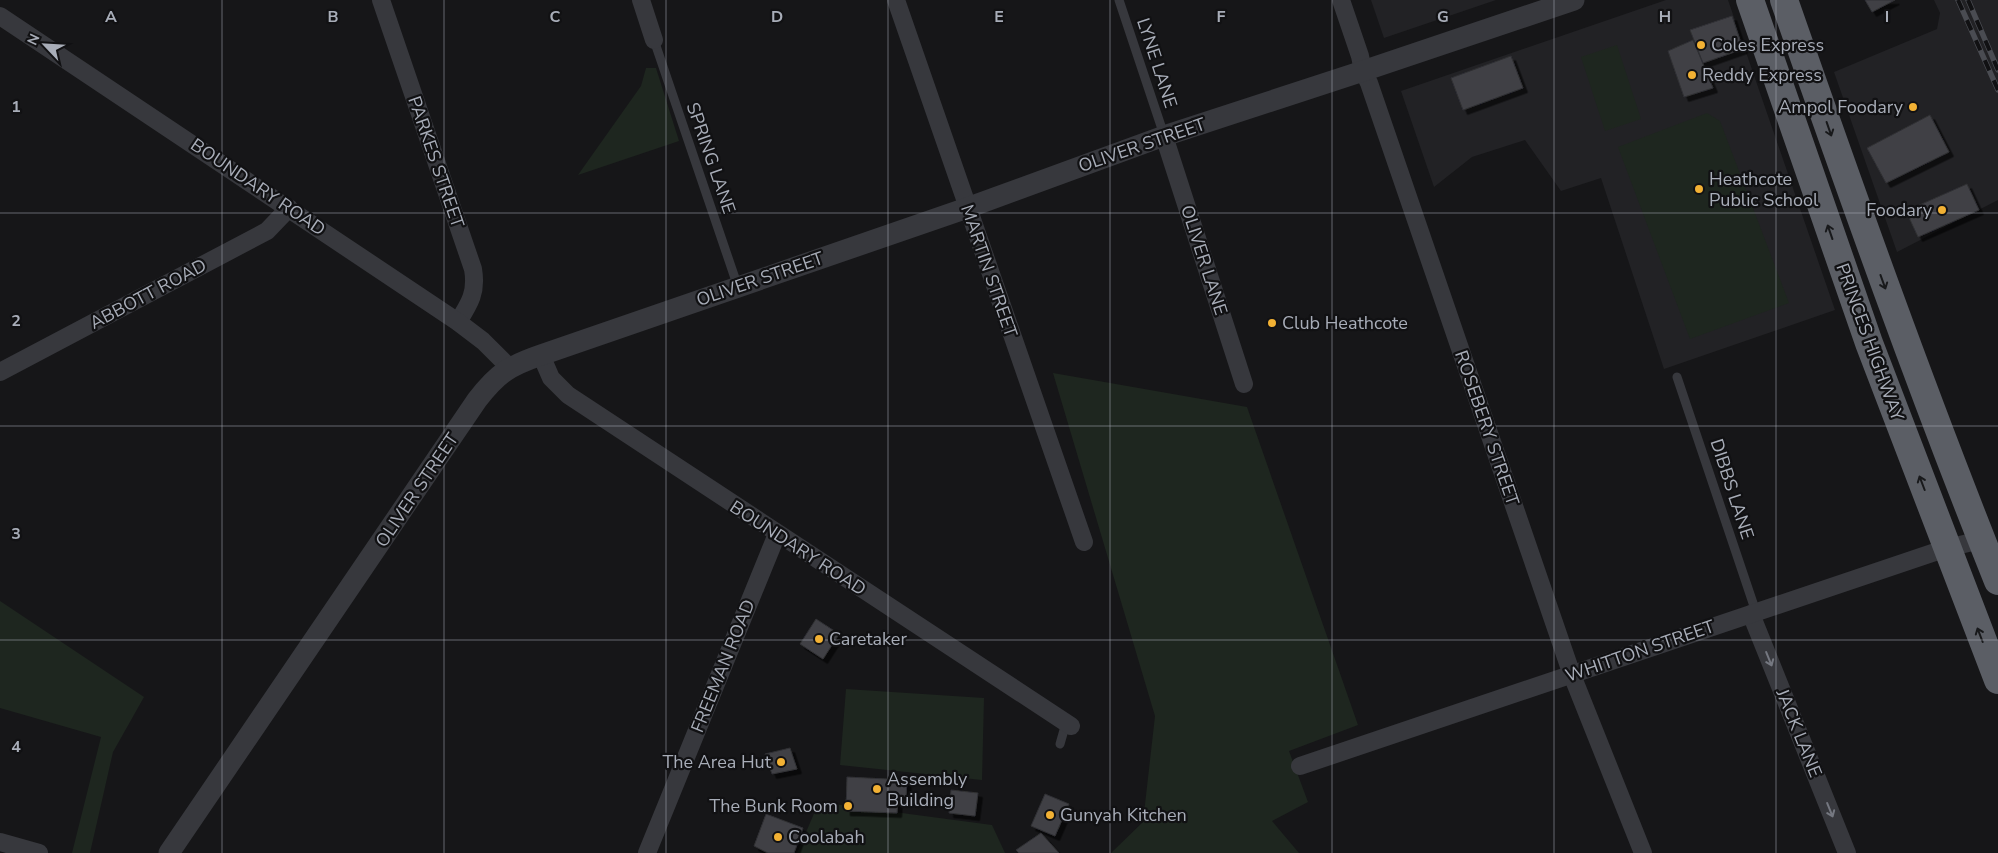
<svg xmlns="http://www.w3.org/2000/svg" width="1998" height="853" font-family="'Nunito Sans',sans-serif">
  <defs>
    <filter id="shadow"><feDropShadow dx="4.5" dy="4.5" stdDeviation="0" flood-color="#0009"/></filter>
  </defs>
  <rect width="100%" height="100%" fill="#161618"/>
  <!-- built -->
  <g fill="#222225">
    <polygon points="1371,0 1496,0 1384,38"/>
    <polygon points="1666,0 1728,0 1835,310 1664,369 1601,178 1561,191 1525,140 1472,157 1434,187 1401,91"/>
    <polygon points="1934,0 1998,0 1998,200 1897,252 1834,72 1937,29 1940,13"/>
  </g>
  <!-- green -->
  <g fill="#1e261f">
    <polygon points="1617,45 1641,119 1605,131 1581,57"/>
    <polygon points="646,68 656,68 679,141 578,175 641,86"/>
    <polygon points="1707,113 1720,121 1789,303 1690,339 1618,147"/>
    <polygon points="1053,373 1247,407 1358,725 1289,751 1308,802 1272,821 1299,853 1111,853 1143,822 1155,716"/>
    <polygon points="0,601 144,697 113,752 90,853 72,853 101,737 0,708"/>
    <polygon points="846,689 984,698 982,780 840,765"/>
    <polygon points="819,802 992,825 1005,853 797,853"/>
  </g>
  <!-- building -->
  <g fill="#404145" stroke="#303034" filter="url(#shadow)">
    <polygon points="1865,0 1895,0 1872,12"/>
    <polygon points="1732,16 1743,49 1703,63 1690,30"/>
    <polygon points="1693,40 1713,88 1684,97 1668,51"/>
    <polygon points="1511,56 1523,88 1463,110 1451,78"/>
    <polygon points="1930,115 1949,152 1886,183 1867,148"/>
    <polygon points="1967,184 1979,210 1918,237 1906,211"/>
    <polygon points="816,619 839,634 823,659 800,644"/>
    <polygon points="790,748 797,769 772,774 765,754"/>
    <polygon points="847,777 907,780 906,798 898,798 897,813 846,811"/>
    <polygon points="951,790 978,793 975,816 949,813"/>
    <polygon points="1045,794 1069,804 1055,836 1031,826"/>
    <rect x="846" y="800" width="5" height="11"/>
    <polygon points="766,814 803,828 794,853 768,853 754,846"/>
    <polygon points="1041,833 1059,853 1019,853 1016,850"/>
  </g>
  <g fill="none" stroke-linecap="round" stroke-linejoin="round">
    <!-- service -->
    <g stroke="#37383d" stroke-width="9">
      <polyline points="1119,0 1164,135"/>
      <polyline points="654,40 738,287"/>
      <polyline points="1677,377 1756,612"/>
      <polyline points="1060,744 1066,723"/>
    </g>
    <!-- minor -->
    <g stroke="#37383d" stroke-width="18">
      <path d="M381,0L473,269C477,292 470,303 458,322"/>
      <polyline points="641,0 654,40"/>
      <polyline points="896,0 1084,542"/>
      <polyline points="1341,0 1360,56 1363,71 1369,83 1572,675 1643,853"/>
      <polyline points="0,16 458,322 483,341 509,367"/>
      <polyline points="1164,136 1244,384"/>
      <polyline points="541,355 551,378 568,395 1071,726"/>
      <polyline points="0,372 267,231 289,208"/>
      <polyline points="1751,614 1847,853"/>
      <polyline points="1300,766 1947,548 1981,540"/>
      <polyline points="0,842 39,853"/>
      <polyline points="647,853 777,534"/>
    </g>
    <!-- tertiary -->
    <path stroke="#37383d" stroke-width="21" d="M169,853L477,400C498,373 509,366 541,355L967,208L1164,136L1363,71L1574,0"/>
    <!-- trunk -->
    <g stroke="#5b5e65" stroke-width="28">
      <polyline points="1750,0 1869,343 1998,680"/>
      <path d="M1784,0C1852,195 1921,389 1998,581"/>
    </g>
    <!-- rail casing -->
    <g stroke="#4a4c52" stroke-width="5.5">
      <g id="rail">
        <polyline points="1958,0 1998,90"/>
        <polyline points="1968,0 1998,70"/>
      </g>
    </g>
    <!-- rail -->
    <use href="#rail" stroke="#111113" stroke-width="4" stroke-dasharray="11" stroke-linecap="butt"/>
  </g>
  <!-- one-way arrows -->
  <defs><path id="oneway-shaft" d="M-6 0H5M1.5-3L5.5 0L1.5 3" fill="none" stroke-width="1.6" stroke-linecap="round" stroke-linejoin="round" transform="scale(1.25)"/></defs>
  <g stroke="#18191b">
    <use href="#oneway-shaft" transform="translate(1829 129) rotate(71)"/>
    <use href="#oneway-shaft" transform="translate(1830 232) rotate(-109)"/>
    <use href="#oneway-shaft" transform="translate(1883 282) rotate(70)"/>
    <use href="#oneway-shaft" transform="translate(1922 483) rotate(-111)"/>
    <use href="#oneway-shaft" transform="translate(1980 635) rotate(-111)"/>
  </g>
  <g stroke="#757881">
    <use href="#oneway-shaft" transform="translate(1769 659) rotate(68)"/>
    <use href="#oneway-shaft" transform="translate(1830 810) rotate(68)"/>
  </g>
  <!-- grid -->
  <path fill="none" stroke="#a8adb8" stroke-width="1" stroke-opacity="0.55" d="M222,0V853M444,0V853M666,0V853M888,0V853M1110,0V853M1332,0V853M1554,0V853M1776,0V853M0,213H1998M0,426H1998M0,640H1998"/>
  <!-- markers -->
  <g fill="#f2b134" stroke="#111113" stroke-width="2">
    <circle cx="1701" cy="45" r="5"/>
    <circle cx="1692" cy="75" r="5"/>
    <circle cx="1913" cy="107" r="5"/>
    <circle cx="1699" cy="189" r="5"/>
    <circle cx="1942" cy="210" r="5"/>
    <circle cx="1272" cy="323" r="5"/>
    <circle cx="819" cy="639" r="5"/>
    <circle cx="781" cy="762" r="5"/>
    <circle cx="877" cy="789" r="5"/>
    <circle cx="848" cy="806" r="5"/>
    <circle cx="1050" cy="815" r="5"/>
    <circle cx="778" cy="837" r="5"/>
  </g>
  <g text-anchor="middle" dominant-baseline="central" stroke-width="4.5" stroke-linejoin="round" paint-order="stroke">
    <!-- poi labels -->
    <g font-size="18" fill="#a8adb8" stroke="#111113" text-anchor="start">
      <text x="1711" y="45">Coles Express</text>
      <text x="1702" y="75">Reddy Express</text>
      <text x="1903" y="107" text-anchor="end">Ampol Foodary</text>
      <text x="1709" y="179">Heathcote<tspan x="1709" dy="21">Public School</tspan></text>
      <text x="1932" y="210" text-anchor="end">Foodary</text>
      <text x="1282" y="323">Club Heathcote</text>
      <text x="829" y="639">Caretaker</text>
      <text x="771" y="762" text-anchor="end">The Area Hut</text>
      <text x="887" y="779">Assembly<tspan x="887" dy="21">Building</tspan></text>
      <text x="838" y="806" text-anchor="end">The Bunk Room</text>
      <text x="1060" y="815">Gunyah Kitchen</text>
      <text x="788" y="837">Coolabah</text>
    </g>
    <!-- street labels -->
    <g font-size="18" fill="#a8adb8" stroke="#111113">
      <text transform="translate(1157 63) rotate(72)">LYNE LANE</text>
      <text transform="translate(1142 145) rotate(-19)">OLIVER STREET</text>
      <text transform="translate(711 158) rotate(71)">SPRING LANE</text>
      <text transform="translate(436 162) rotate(71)">PARKES STREET</text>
      <text transform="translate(258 187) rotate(34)">BOUNDARY ROAD</text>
      <text transform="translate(1204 260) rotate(72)">OLIVER LANE</text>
      <text transform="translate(989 271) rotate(71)">MARTIN STREET</text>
      <text transform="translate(760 279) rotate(-19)">OLIVER STREET</text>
      <text transform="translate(148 294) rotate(-28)">ABBOTT ROAD</text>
      <text transform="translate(1870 342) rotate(70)">PRINCES HIGHWAY</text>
      <text transform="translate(1487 428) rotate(71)">ROSEBERY STREET</text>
      <text transform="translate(1732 489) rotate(72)">DIBBS LANE</text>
      <text transform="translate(417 490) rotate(-56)">OLIVER STREET</text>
      <text transform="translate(798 548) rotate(33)">BOUNDARY ROAD</text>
      <text transform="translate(1640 651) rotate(-19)">WHITTON STREET</text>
      <text transform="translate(723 666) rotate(-68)">FREEMAN ROAD</text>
      <text transform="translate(1799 733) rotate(68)">JACK LANE</text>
    </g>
  </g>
  <g font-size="16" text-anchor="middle" font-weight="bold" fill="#a8adb8" stroke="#111113" stroke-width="4.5" stroke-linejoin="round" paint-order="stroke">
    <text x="111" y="22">A</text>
    <text x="333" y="22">B</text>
    <text x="555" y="22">C</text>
    <text x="777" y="22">D</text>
    <text x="999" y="22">E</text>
    <text x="1221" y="22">F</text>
    <text x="1443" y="22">G</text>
    <text x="1665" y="22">H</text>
    <text x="1887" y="22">I</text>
    <text x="16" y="112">1</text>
    <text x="16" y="326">2</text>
    <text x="16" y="539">3</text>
    <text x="16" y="752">4</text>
  </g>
  <!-- north arrow -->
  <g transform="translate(45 45) rotate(295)" stroke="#111113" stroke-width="4" paint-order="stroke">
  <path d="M0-4L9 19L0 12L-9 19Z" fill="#a8adb8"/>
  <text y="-8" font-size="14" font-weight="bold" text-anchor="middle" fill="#a8adb8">N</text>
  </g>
</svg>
